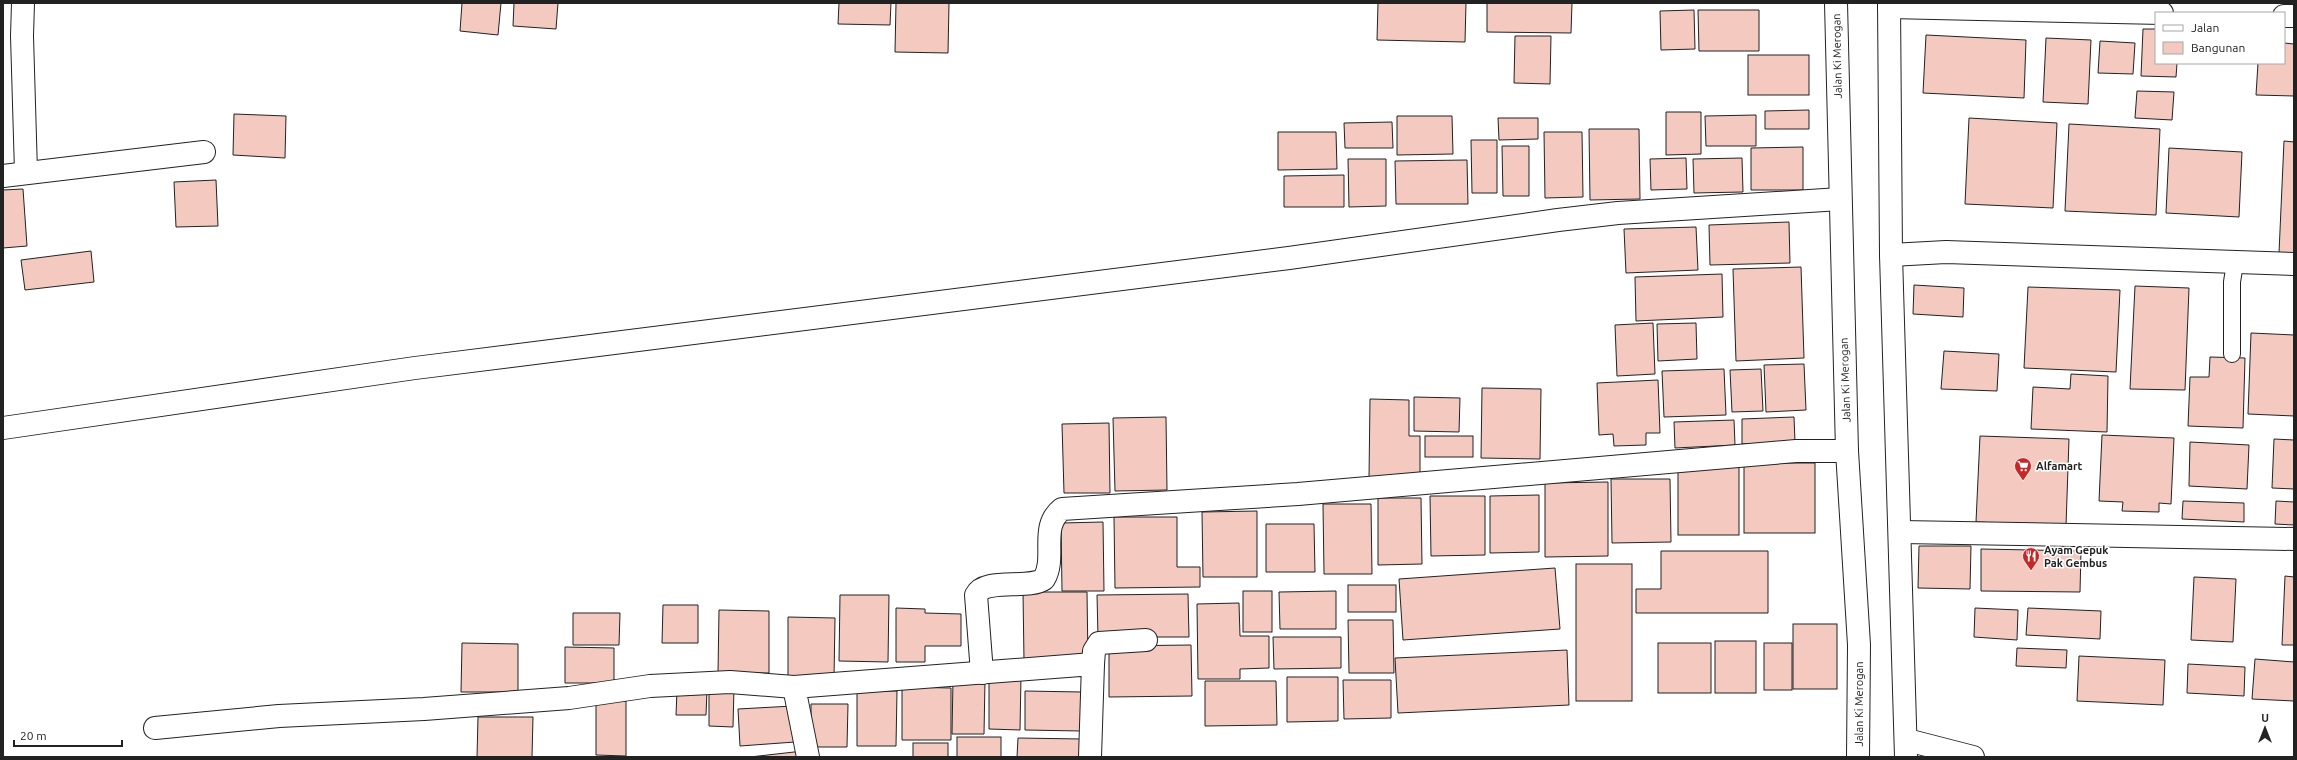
<svg xmlns="http://www.w3.org/2000/svg" width="2297" height="760" font-family="Ubuntu,sans-serif">
  <rect width="100%" height="100%" fill="#fff"/>
  <!-- building -->
  <g fill="#f3c9c0" stroke="#222">
    <polygon points="462,3 501,3 498,35 460,31"/>
    <polygon points="514,3 558,3 556,29 513,26"/>
    <polygon points="839,3 891,3 890,25 838,24"/>
    <polygon points="896,3 949,3 948,53 895,52"/>
    <polygon points="1378,3 1466,3 1465,42 1377,40"/>
    <polygon points="1487,3 1572,3 1571,33 1487,32"/>
    <polygon points="1694,10 1695,49 1661,50 1660,11"/>
    <polygon points="1698,10 1759,10 1759,51 1699,51"/>
    <polygon points="2143,29 2156,29 2156,63 2177,63 2176,77 2141,76"/>
    <polygon points="1926,35 2026,40 2024,98 1923,93"/>
    <polygon points="1515,36 1551,36 1550,84 1514,83"/>
    <polygon points="2046,38 2091,40 2088,104 2043,102"/>
    <polygon points="2100,41 2135,43 2133,74 2098,73"/>
    <polygon points="2284,43 2294,44 2294,96 2256,95 2258,63 2284,63"/>
    <rect x="1748" y="55" width="61" height="40"/>
    <polygon points="2137,91 2174,92 2172,120 2135,118"/>
    <polygon points="1809,110 1809,129 1765,129 1765,111"/>
    <polygon points="1666,112 1701,112 1701,154 1666,155"/>
    <polygon points="234,114 286,116 285,158 233,155"/>
    <polygon points="1756,115 1756,146 1706,146 1705,116"/>
    <polygon points="1397,116 1452,116 1453,154 1397,155"/>
    <polygon points="1498,118 1538,118 1538,139 1499,140"/>
    <polygon points="1969,118 2057,123 2053,208 1965,204"/>
    <polygon points="1392,122 1393,148 1345,148 1344,123"/>
    <polygon points="2069,124 2160,129 2156,215 2065,211"/>
    <polygon points="1589,129 1639,129 1640,199 1590,200"/>
    <polygon points="1278,132 1336,132 1337,169 1278,170"/>
    <polygon points="1544,132 1582,132 1583,197 1545,198"/>
    <polygon points="1471,140 1497,140 1497,193 1472,193"/>
    <polygon points="2284,141 2294,142 2294,254 2279,253"/>
    <polygon points="1502,146 1529,146 1529,196 1503,196"/>
    <polygon points="1803,147 1803,190 1751,190 1751,148"/>
    <polygon points="2169,148 2242,152 2239,217 2166,213"/>
    <polygon points="1686,158 1687,189 1651,190 1650,159"/>
    <polygon points="1742,158 1743,192 1694,193 1693,159"/>
    <polygon points="1348,159 1386,159 1386,206 1349,207"/>
    <polygon points="1467,160 1468,204 1396,204 1395,161"/>
    <polygon points="1344,175 1344,207 1284,207 1284,176"/>
    <polygon points="216,180 218,226 176,227 174,182"/>
    <polygon points="23,189 27,246 3,248 3,190"/>
    <polygon points="1789,222 1790,263 1710,265 1709,225"/>
    <polygon points="1696,227 1698,270 1626,273 1624,229"/>
    <polygon points="91,251 94,282 25,290 21,260"/>
    <polygon points="1801,267 1804,358 1736,361 1733,269"/>
    <polygon points="1722,274 1723,317 1636,321 1635,277"/>
    <polygon points="1914,285 1964,288 1963,317 1913,314"/>
    <polygon points="2135,286 2189,288 2185,390 2130,389"/>
    <polygon points="2028,287 2120,290 2116,372 2024,368"/>
    <polygon points="1653,323 1655,374 1617,376 1615,325"/>
    <polygon points="1696,323 1697,359 1658,361 1657,324"/>
    <polygon points="2251,333 2294,335 2294,416 2248,414"/>
    <polygon points="1944,351 1999,354 1997,391 1941,389"/>
    <polygon points="2210,357 2245,358 2243,428 2188,426 2190,377 2209,377"/>
    <polygon points="1804,364 1806,410 1766,412 1764,365"/>
    <polygon points="1724,369 1726,415 1664,417 1662,371"/>
    <polygon points="1761,369 1763,411 1732,412 1730,370"/>
    <polygon points="2071,374 2108,376 2107,432 2031,429 2033,387 2070,389"/>
    <polygon points="1658,380 1660,433 1646,433 1646,445 1614,446 1613,434 1599,435 1597,383"/>
    <polygon points="1482,388 1541,389 1540,459 1481,458"/>
    <polygon points="1414,397 1460,398 1459,432 1414,431"/>
    <polygon points="1370,399 1409,400 1409,436 1420,436 1420,479 1369,478"/>
    <polygon points="1166,417 1167,490 1115,491 1113,418"/>
    <polygon points="1794,417 1795,442 1742,444 1742,419"/>
    <polygon points="1734,420 1735,445 1675,448 1674,422"/>
    <polygon points="1109,423 1110,493 1064,493 1062,424"/>
    <polygon points="2102,435 2174,438 2171,504 2159,503 2159,512 2122,511 2123,502 2099,501"/>
    <rect x="1425" y="436" width="48" height="21"/>
    <polygon points="1980,436 2069,439 2066,526 1976,522"/>
    <polygon points="2274,439 2294,440 2294,489 2272,488"/>
    <polygon points="2190,442 2249,445 2247,489 2189,486"/>
    <rect x="1744" y="463" width="71" height="70"/>
    <rect x="1678" y="467" width="61" height="68"/>
    <polygon points="1611,479 1670,479 1671,542 1612,543"/>
    <polygon points="1608,482 1608,556 1545,557 1545,483"/>
    <polygon points="1539,495 1539,552 1490,553 1490,496"/>
    <polygon points="1430,496 1485,496 1485,555 1431,556"/>
    <polygon points="1378,498 1421,498 1422,564 1378,565"/>
    <polygon points="2183,501 2244,503 2244,522 2182,519"/>
    <polygon points="2276,501 2294,502 2294,525 2275,524"/>
    <polygon points="1323,504 1371,504 1372,574 1324,574"/>
    <polygon points="1257,511 1257,577 1203,577 1202,512"/>
    <polygon points="1114,517 1177,517 1177,567 1200,567 1200,587 1115,588"/>
    <polygon points="1103,522 1104,591 1062,591 1061,523"/>
    <polygon points="1266,524 1314,524 1315,572 1266,572"/>
    <polygon points="1919,546 1971,546 1970,589 1918,588"/>
    <polygon points="1981,549 2081,551 2080,592 1981,591"/>
    <polygon points="1661,551 1768,551 1768,613 1636,613 1636,589 1661,589"/>
    <rect x="1576" y="564" width="56" height="137"/>
    <polygon points="1555,568 1560,629 1403,640 1399,579"/>
    <polygon points="2285,576 2294,577 2294,645 2282,645"/>
    <polygon points="2194,577 2236,579 2233,642 2191,640"/>
    <rect x="1348" y="585" width="48" height="27"/>
    <rect x="1243" y="591" width="29" height="41"/>
    <polygon points="1336,591 1336,629 1280,629 1279,592"/>
    <polygon points="1023,592 1087,592 1088,660 1024,661"/>
    <polygon points="1188,594 1189,637 1098,637 1097,595"/>
    <polygon points="840,595 889,595 888,662 839,661"/>
    <polygon points="1239,603 1240,636 1269,636 1269,668 1240,669 1240,679 1198,679 1197,604"/>
    <polygon points="663,605 698,605 698,643 662,643"/>
    <polygon points="896,608 925,609 925,613 961,614 961,646 925,646 925,662 896,662"/>
    <polygon points="1975,608 2018,610 2017,640 1974,637"/>
    <polygon points="2028,608 2101,611 2100,639 2026,635"/>
    <polygon points="719,610 769,611 769,673 718,673"/>
    <polygon points="573,613 620,613 619,645 573,645"/>
    <polygon points="788,617 835,618 834,678 788,677"/>
    <polygon points="1348,620 1393,620 1394,673 1349,673"/>
    <rect x="1793" y="624" width="44" height="65"/>
    <polygon points="1273,637 1341,637 1341,668 1274,669"/>
    <rect x="1715" y="641" width="41" height="52"/>
    <polygon points="462,643 518,644 518,692 461,692"/>
    <rect x="1658" y="643" width="53" height="50"/>
    <rect x="1764" y="643" width="28" height="47"/>
    <polygon points="1191,645 1192,696 1109,697 1109,646"/>
    <polygon points="565,647 614,648 614,683 565,683"/>
    <polygon points="2017,648 2067,650 2066,668 2016,666"/>
    <polygon points="1567,650 1569,705 1398,713 1395,658"/>
    <polygon points="2079,656 2165,660 2163,705 2077,701"/>
    <polygon points="2255,659 2294,662 2294,701 2252,699"/>
    <polygon points="2188,664 2245,667 2244,696 2187,693"/>
    <polygon points="989,676 1021,676 1020,730 989,729"/>
    <polygon points="1287,677 1338,677 1338,721 1287,722"/>
    <polygon points="953,679 985,680 984,734 952,734"/>
    <polygon points="1343,680 1391,680 1391,718 1344,719"/>
    <polygon points="1205,681 1276,681 1277,725 1205,726"/>
    <polygon points="709,686 734,687 733,727 709,726"/>
    <polygon points="902,687 951,688 951,740 902,740"/>
    <polygon points="677,690 707,690 706,715 676,715"/>
    <polygon points="857,691 897,691 896,746 857,746"/>
    <polygon points="1025,691 1082,692 1081,731 1025,730"/>
    <polygon points="596,700 626,701 626,756 596,755"/>
    <polygon points="811,704 848,704 847,747 811,747"/>
    <polygon points="793,706 795,742 740,746 738,709"/>
    <polygon points="478,717 533,717 532,757 477,757"/>
    <rect x="957" y="737" width="44" height="20"/>
    <polygon points="1018,738 1082,739 1081,757 1017,757"/>
    <rect x="913" y="743" width="35" height="14"/>
    <polygon points="803,751 804,757 750,757"/>
  </g>
  <g fill="none" stroke-linecap="round" stroke-linejoin="round">
    <!-- service casing -->
    <g stroke="#222" stroke-width="18">
      <polyline id="service" points="2232,354 2232,282 2235,263"/>
    </g>
    <!-- minor casing -->
    <g stroke="#222" stroke-width="24">
      <g id="minor">
        <polyline points="23,3 22,36 26,172"/>
        <polyline points="1889,7 2162,13"/>
        <polyline points="2284,16 2294,16"/>
        <polyline points="3,176 204,152"/>
        <polyline points="1891,255 1946,252 2294,264"/>
        <polyline points="3,428 415,368 1289,258 1558,220 1618,213 1840,199"/>
        <polyline points="1901,532 2294,539"/>
        <polyline points="1093,664 1094,651 1099,643 1146,640"/>
        <path d="M982,673L976,595C985,577 1028,590 1044,579C1057,557 1039,527 1062,509L1298,494L1796,451H1847"/>
        <polyline points="155,728 279,716 424,709 569,698 650,686 730,682 794,687"/>
        <polyline points="1907,740 1973,757"/>
        <polyline points="808,757 794,687 1093,664 1090,757"/>
      </g>
    </g>
    <!-- trunk casing -->
    <g stroke="#222" stroke-width="24">
      <g id="trunk">
        <polyline points="1836,3 1847,451 1859,645 1858,757"/>
        <polyline points="1889,3 1891,255 1906,757"/>
      </g>
    </g>
    <!-- service -->
    <use href="#service" stroke="#fff" stroke-width="16"/>
    <!-- minor -->
    <use href="#minor" stroke="#fff" stroke-width="22"/>
    <!-- trunk -->
    <use href="#trunk" stroke="#fff" stroke-width="22"/>
  </g>
  <!-- icons -->
  <defs>
    <g id="supermarket-pin" transform="scale(0.9)"><path d="M0 17L-7.5 6A9.5 9.5 0 1 1 7.5 6Z" fill="#c62828" stroke="#fff"/><path d="M-6-5.5h2.5l.6 2H6L4.5 2H-2.5L-4.4-4H-6ZM-1.5 3.2a1.3 1.3 0 1 0 .1 0ZM3 3.2a1.3 1.3 0 1 0 .1 0Z" fill="#fff"/></g>
    <g id="restaurant-pin" transform="scale(0.9)"><path d="M0 17L-7.5 6A9.5 9.5 0 1 1 7.5 6Z" fill="#c62828" stroke="#fff"/><path d="M-5-6h1v4h1v-4h1v4h1v-4h1v5L-1.5 .5V6h-2V.5L-5-1ZM5-6V6H3V1.5H1.5Q1.5-4 5-6Z" fill="#fff"/></g>
  </defs>
  <g fill-rule="evenodd">
    <use href="#supermarket-pin" x="2023" y="466"/>
    <use href="#restaurant-pin" x="2031" y="556"/>
  </g>
  <g text-anchor="middle" dominant-baseline="central" stroke-width="3" stroke-linejoin="round" paint-order="stroke">
    <!-- street labels -->
    <g font-size="11" fill="#222" stroke="#fff">
      <text transform="translate(1837 56) rotate(-91)">Jalan Ki Merogan</text>
      <text transform="translate(1845 380) rotate(-92)">Jalan Ki Merogan</text>
      <text transform="translate(1859 704) rotate(-90)">Jalan Ki Merogan</text>
    </g>
    <!-- poi labels -->
    <g font-size="11" font-weight="bold" fill="#222" stroke="#fff" text-anchor="start">
      <text x="2036" y="466">Alfamart</text>
      <text x="2044" y="550">Ayam Gepuk<tspan x="2044" dy="13">Pak Gembus</tspan></text>
    </g>
  </g>
  <!-- border -->
  <rect width="2297" height="760" fill="none" stroke="#222222" stroke-width="8"/>
  <!-- legend -->
  <rect x="2155" y="12" width="130" height="52" fill="#ffffff" stroke="#a7a7a7"/>
  <rect x="2163" y="25" width="20" height="6" fill="#ffffff" stroke="#a7a7a7"/>
  <text x="2191" y="32" font-size="12" fill="#222222">Jalan</text>
  <rect x="2163" y="42" width="20" height="12" fill="#f3c9c0" stroke="#a7a7a7"/>
  <text x="2191" y="52" font-size="12" fill="#222222">Bangunan</text>
  <!-- north arrow -->
  <g transform="translate(2265 728)" stroke="#ffffff" stroke-width="3" paint-order="stroke">
  <path d="M0-3L7 15L0 10L-7 15Z" fill="#222222"/>
  <text y="-6" font-size="11" font-weight="bold" text-anchor="middle" fill="#222222">U</text>
  </g>
  <!-- scale -->
  <path d="M14 740v6h108v-6" fill="none" stroke="#222222" stroke-width="2"/>
  <text x="20" y="740" font-size="12" fill="#222222" stroke="#ffffff" stroke-width="3" paint-order="stroke">20 m</text>
</svg>
